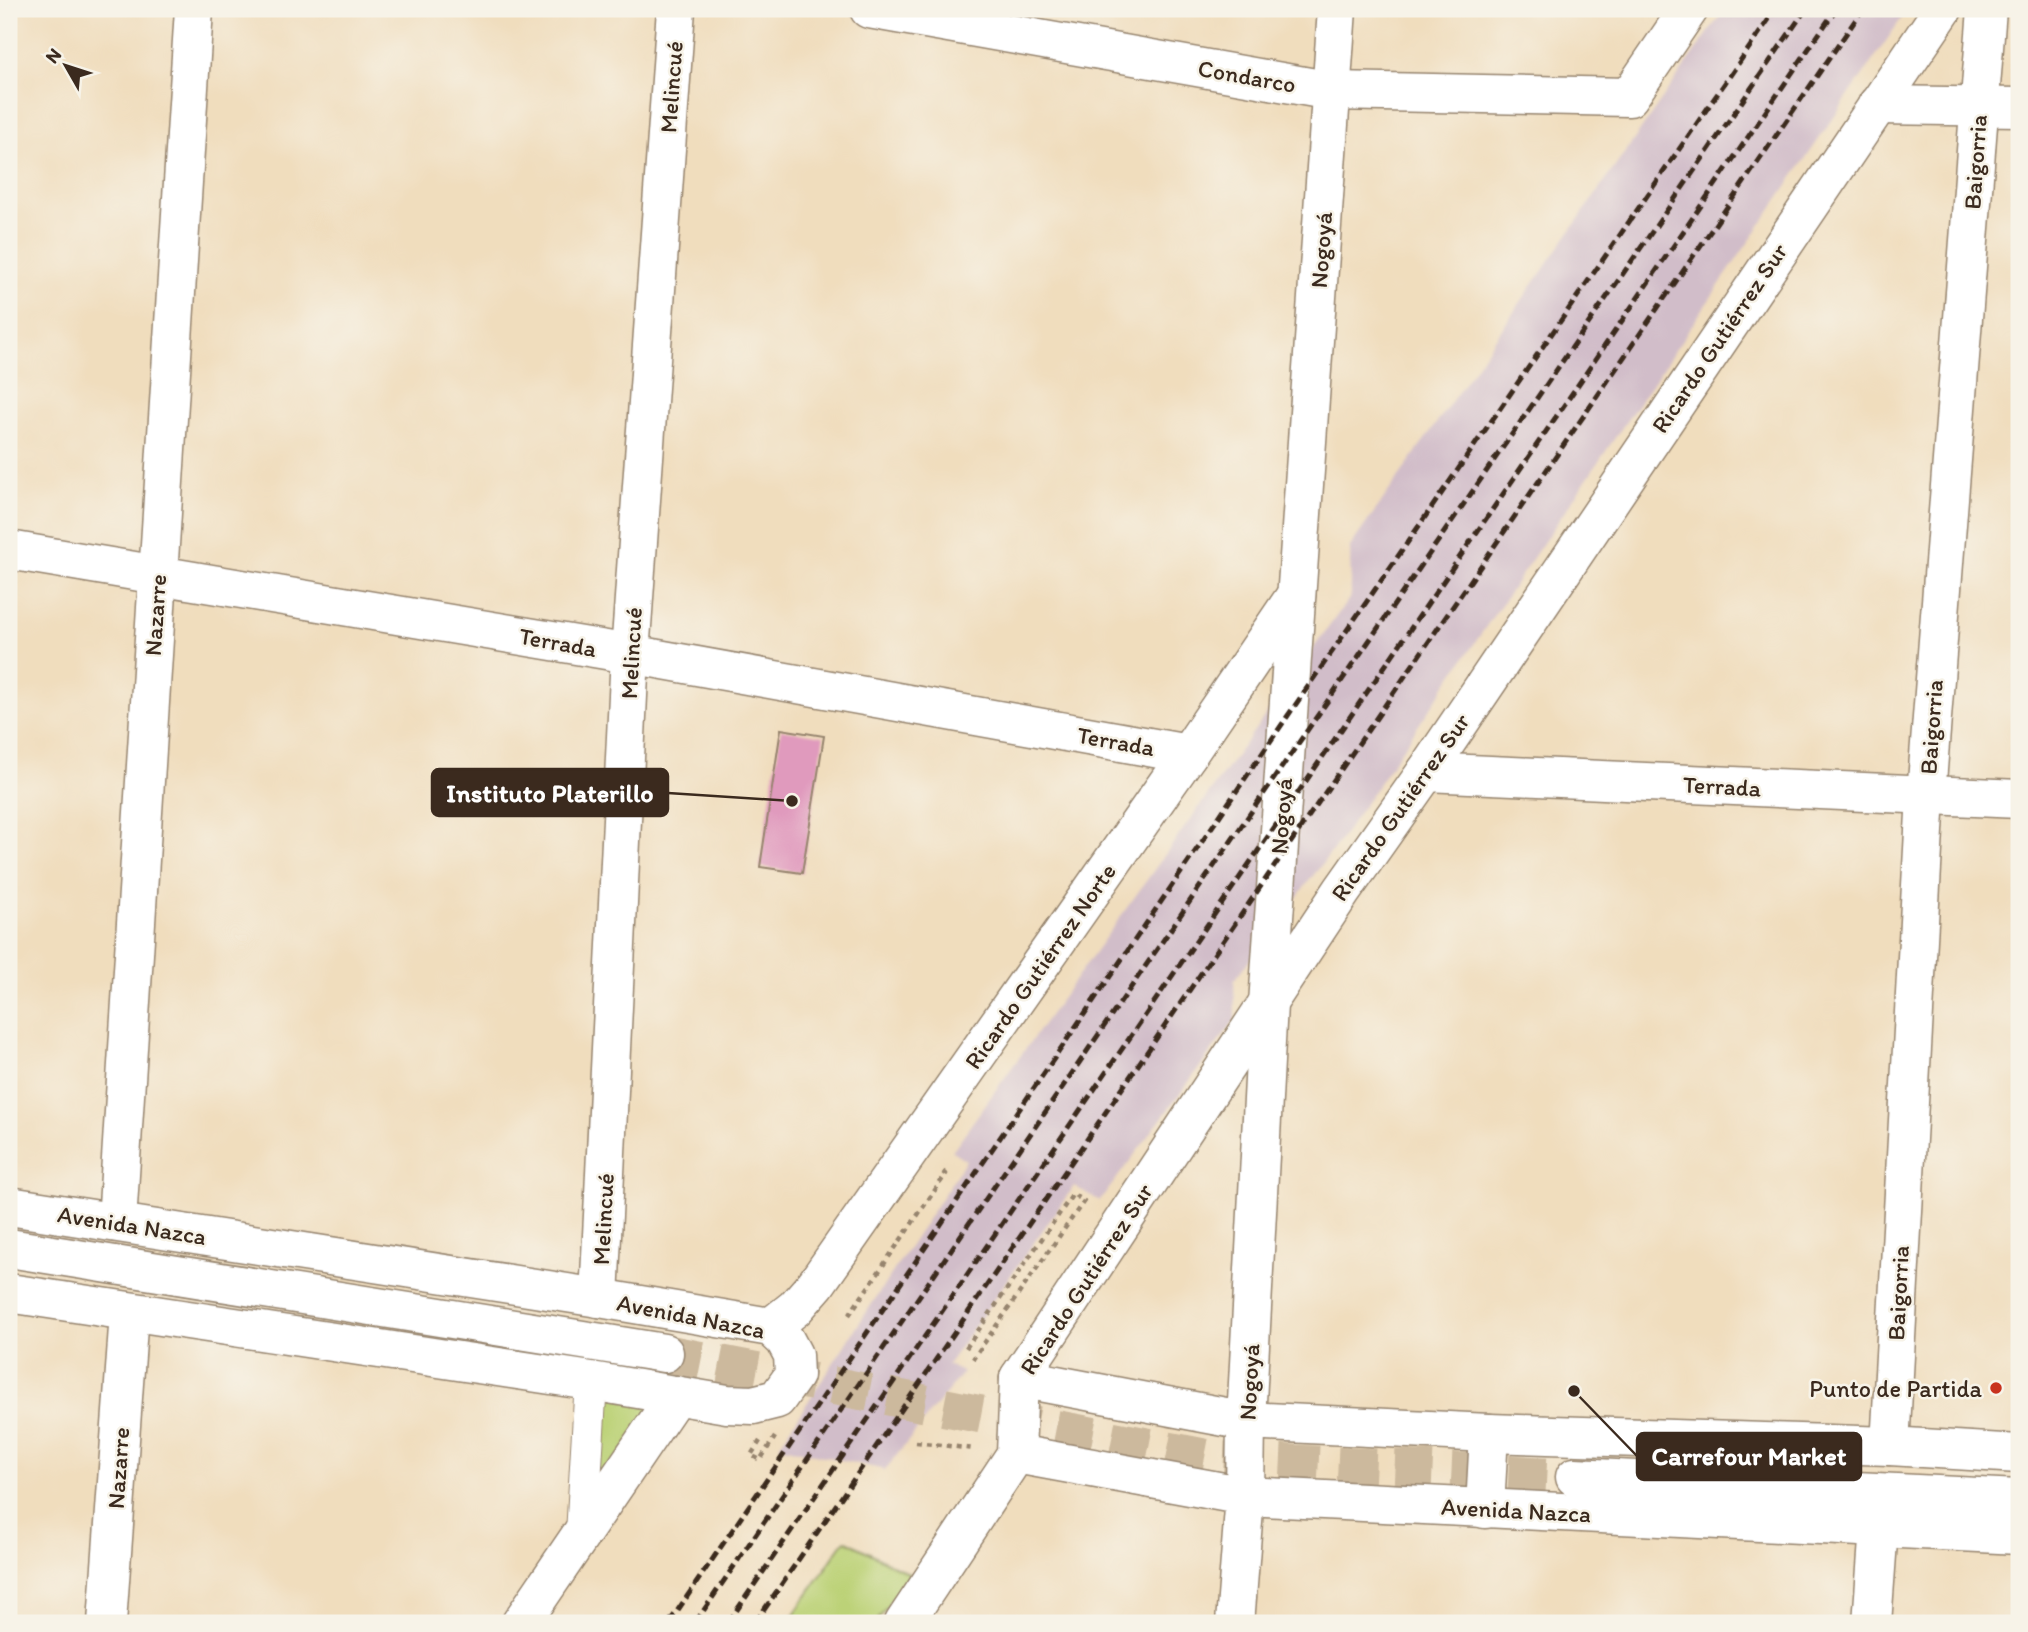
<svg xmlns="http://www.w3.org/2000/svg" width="2028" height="1632" font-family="Itim,sans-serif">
  <rect width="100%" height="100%" fill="#f7f3e8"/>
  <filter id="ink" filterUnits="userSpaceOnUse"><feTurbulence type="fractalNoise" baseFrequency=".0143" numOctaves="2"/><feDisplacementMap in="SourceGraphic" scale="14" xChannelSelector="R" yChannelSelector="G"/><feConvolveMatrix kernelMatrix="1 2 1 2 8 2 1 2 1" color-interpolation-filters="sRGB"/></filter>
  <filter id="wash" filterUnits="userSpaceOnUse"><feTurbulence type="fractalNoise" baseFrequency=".00686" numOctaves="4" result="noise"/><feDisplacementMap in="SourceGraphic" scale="28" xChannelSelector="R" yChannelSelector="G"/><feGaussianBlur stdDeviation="1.57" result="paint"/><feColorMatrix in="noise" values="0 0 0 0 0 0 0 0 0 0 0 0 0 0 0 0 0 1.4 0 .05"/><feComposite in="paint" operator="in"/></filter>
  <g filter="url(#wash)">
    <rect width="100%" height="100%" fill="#f0ddbd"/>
    <!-- industrial -->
    <polygon fill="#d1bdc9" points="1725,9 1908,9 1338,843 1234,980 1235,1020 1100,1201 1074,1186 947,1365 963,1372 885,1470 779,1446 966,1160 952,1151 1351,596 1350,547"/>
    <!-- green -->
    <g fill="#bcd277" stroke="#7c7e4a" stroke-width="2">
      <polygon points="594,1383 672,1397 585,1525"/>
      <polygon points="845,1540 910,1574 876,1623 788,1623"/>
    </g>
    <g id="blocks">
      <!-- building -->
      <polygon fill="#e09abd" points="781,729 824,736 802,873 760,867"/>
    </g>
  </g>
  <g filter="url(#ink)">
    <use href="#blocks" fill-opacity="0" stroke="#96846e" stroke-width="2"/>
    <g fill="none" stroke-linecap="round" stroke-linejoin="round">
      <!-- secondary-tunnel -->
      <polyline stroke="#ccb99d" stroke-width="38" stroke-dasharray="38 19" stroke-linecap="butt" points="664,1353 1217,1460 1575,1477"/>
      <!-- pedestrian casing -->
      <g stroke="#96846e" stroke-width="34">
        <polyline id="pedestrian" points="582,1534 591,1381"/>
      </g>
      <!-- minor casing -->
      <g stroke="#96846e" stroke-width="41">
        <g id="minor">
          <polyline points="869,9 1332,91 1629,97 1689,9"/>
          <polyline points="1877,105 2019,107"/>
          <polyline points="9,550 630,654 1188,754"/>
          <polyline points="1426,772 2019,799"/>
          <polyline points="9,1206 599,1298 771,1327 785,1340 793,1355 794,1375 777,1399 753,1405 727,1404 591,1381 9,1293"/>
          <polyline points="117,1222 194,9"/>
          <polyline points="599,1298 630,654 676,9"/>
          <polyline points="771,1327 795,1308 816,1284 1188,754 1296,595"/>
          <polyline points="1019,1378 1246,1421 1489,1433 1890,1446 2019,1454"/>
          <polyline points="1890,1446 1926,795 1987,9"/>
          <polyline points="1016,1454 1245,1496 2019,1535"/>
          <polyline points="1485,1509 1489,1433"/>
          <polyline points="107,1623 129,1313"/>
          <polyline points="521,1623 676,1395"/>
          <polyline points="904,1623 1016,1454 1019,1378 1342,891 1426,772 1943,9"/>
          <polyline points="1235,1623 1245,1496"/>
          <polyline points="1872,1623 1879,1527"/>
        </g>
      </g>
      <!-- tertiary casing -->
      <g stroke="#96846e" stroke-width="41">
        <polyline id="tertiary" points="1245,1496 1246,1421 1268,1004 1337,9"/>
      </g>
      <!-- secondary casing -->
      <g stroke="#96846e" stroke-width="41">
        <g id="secondary">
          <polyline points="9,1248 664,1353"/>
          <polyline points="1575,1477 2019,1499"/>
        </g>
      </g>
      <!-- path -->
      <g stroke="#96846e" stroke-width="4.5" stroke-dasharray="5 5" stroke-linecap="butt">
        <polyline points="849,1315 946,1174 941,1170"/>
        <polyline points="966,1348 1073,1194 1084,1201 973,1359"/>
        <polyline points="760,1441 751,1455 760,1460 775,1437"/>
        <polyline points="916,1442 974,1449"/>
      </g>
      <!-- pedestrian -->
      <use href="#pedestrian" stroke="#fff" stroke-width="32"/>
      <!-- minor -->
      <use href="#minor" stroke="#fff" stroke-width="38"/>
      <!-- tertiary -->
      <use href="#tertiary" stroke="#fff" stroke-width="38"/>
      <!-- secondary -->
      <use href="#secondary" stroke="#fff" stroke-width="38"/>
      <!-- rail -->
      <g stroke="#3b2a1e" stroke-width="5" stroke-dasharray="10 5" stroke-linecap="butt">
        <polyline points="669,1623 1287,717 1776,9"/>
        <polyline points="695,1623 1284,764 1806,9"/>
        <polyline points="728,1623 1836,9"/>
        <polyline points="755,1623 1863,9"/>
      </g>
    </g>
  </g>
  <!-- markers -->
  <circle fill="#c8321e" stroke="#f7f3e8" stroke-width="2.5" cx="1996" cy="1388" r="7"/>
  <g text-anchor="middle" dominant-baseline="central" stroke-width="5" stroke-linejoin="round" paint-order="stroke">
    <!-- street labels -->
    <g font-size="24" fill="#3b2a1e" stroke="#f7f3e8">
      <text transform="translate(1247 76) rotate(10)">Condarco</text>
      <text transform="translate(671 87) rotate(-86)">Melincué</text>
      <text transform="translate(1975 162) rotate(-86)">Baigorria</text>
      <text transform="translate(1321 250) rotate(-86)">Nogoyá</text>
      <text transform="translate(1719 338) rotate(-56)">Ricardo Gutiérrez Sur</text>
      <text transform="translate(155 615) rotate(-86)">Nazarre</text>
      <text transform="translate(558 642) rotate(10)">Terrada</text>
      <text transform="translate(631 653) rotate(-87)">Melincué</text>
      <text transform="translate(1931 727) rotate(-86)">Baigorria</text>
      <text transform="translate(1116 741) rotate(10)">Terrada</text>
      <text transform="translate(1722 786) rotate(3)">Terrada</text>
      <text transform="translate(1400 807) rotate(-55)">Ricardo Gutiérrez Sur</text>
      <text transform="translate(1281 816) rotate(-86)">Nogoyá</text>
      <text transform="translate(1040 966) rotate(-55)">Ricardo Gutiérrez Norte</text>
      <text transform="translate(603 1219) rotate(-87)">Melincué</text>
      <text transform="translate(132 1225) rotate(9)">Avenida Nazca</text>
      <text transform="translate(1086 1279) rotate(-57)">Ricardo Gutiérrez Sur</text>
      <text transform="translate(1898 1293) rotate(-87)">Baigorria</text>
      <text transform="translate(691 1316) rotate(11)">Avenida Nazca</text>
      <text transform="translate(1249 1382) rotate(-87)">Nogoyá</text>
      <text transform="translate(118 1468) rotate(-86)">Nazarre</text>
      <text transform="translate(1516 1510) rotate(3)">Avenida Nazca</text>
    </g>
    <!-- poi labels -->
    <g font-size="24" fill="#3b2a1e" stroke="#f7f3e8" text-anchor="end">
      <text x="1982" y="1388">Punto de Partida</text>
    </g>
  </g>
  <!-- callouts -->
  <path fill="none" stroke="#3b2a1e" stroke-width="2.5" d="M792 801L668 793M1574 1391L1637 1456"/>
  <g fill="#3b2a1e" stroke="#f7f3e8" stroke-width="2.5">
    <circle cx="792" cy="801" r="7"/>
    <circle cx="1574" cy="1391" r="7"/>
  </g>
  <g fill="#3b2a1e" stroke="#3b2a1e" stroke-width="2.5">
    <rect x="432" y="769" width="236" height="47" rx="7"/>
    <rect x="1637" y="1433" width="224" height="47" rx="7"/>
  </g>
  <g font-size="26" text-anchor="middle" font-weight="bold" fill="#fff">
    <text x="550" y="802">Instituto Platerillo</text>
    <text x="1749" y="1465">Carrefour Market</text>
  </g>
  <!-- margin -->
  <rect width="2028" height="1632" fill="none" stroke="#f7f3e8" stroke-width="35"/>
  <!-- north arrow -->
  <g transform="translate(66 66) rotate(309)" stroke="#f7f3e8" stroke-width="5" paint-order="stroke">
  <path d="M0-5L12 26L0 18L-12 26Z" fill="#3b2a1e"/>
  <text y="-10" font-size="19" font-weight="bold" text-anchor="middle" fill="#3b2a1e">N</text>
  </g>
</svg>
